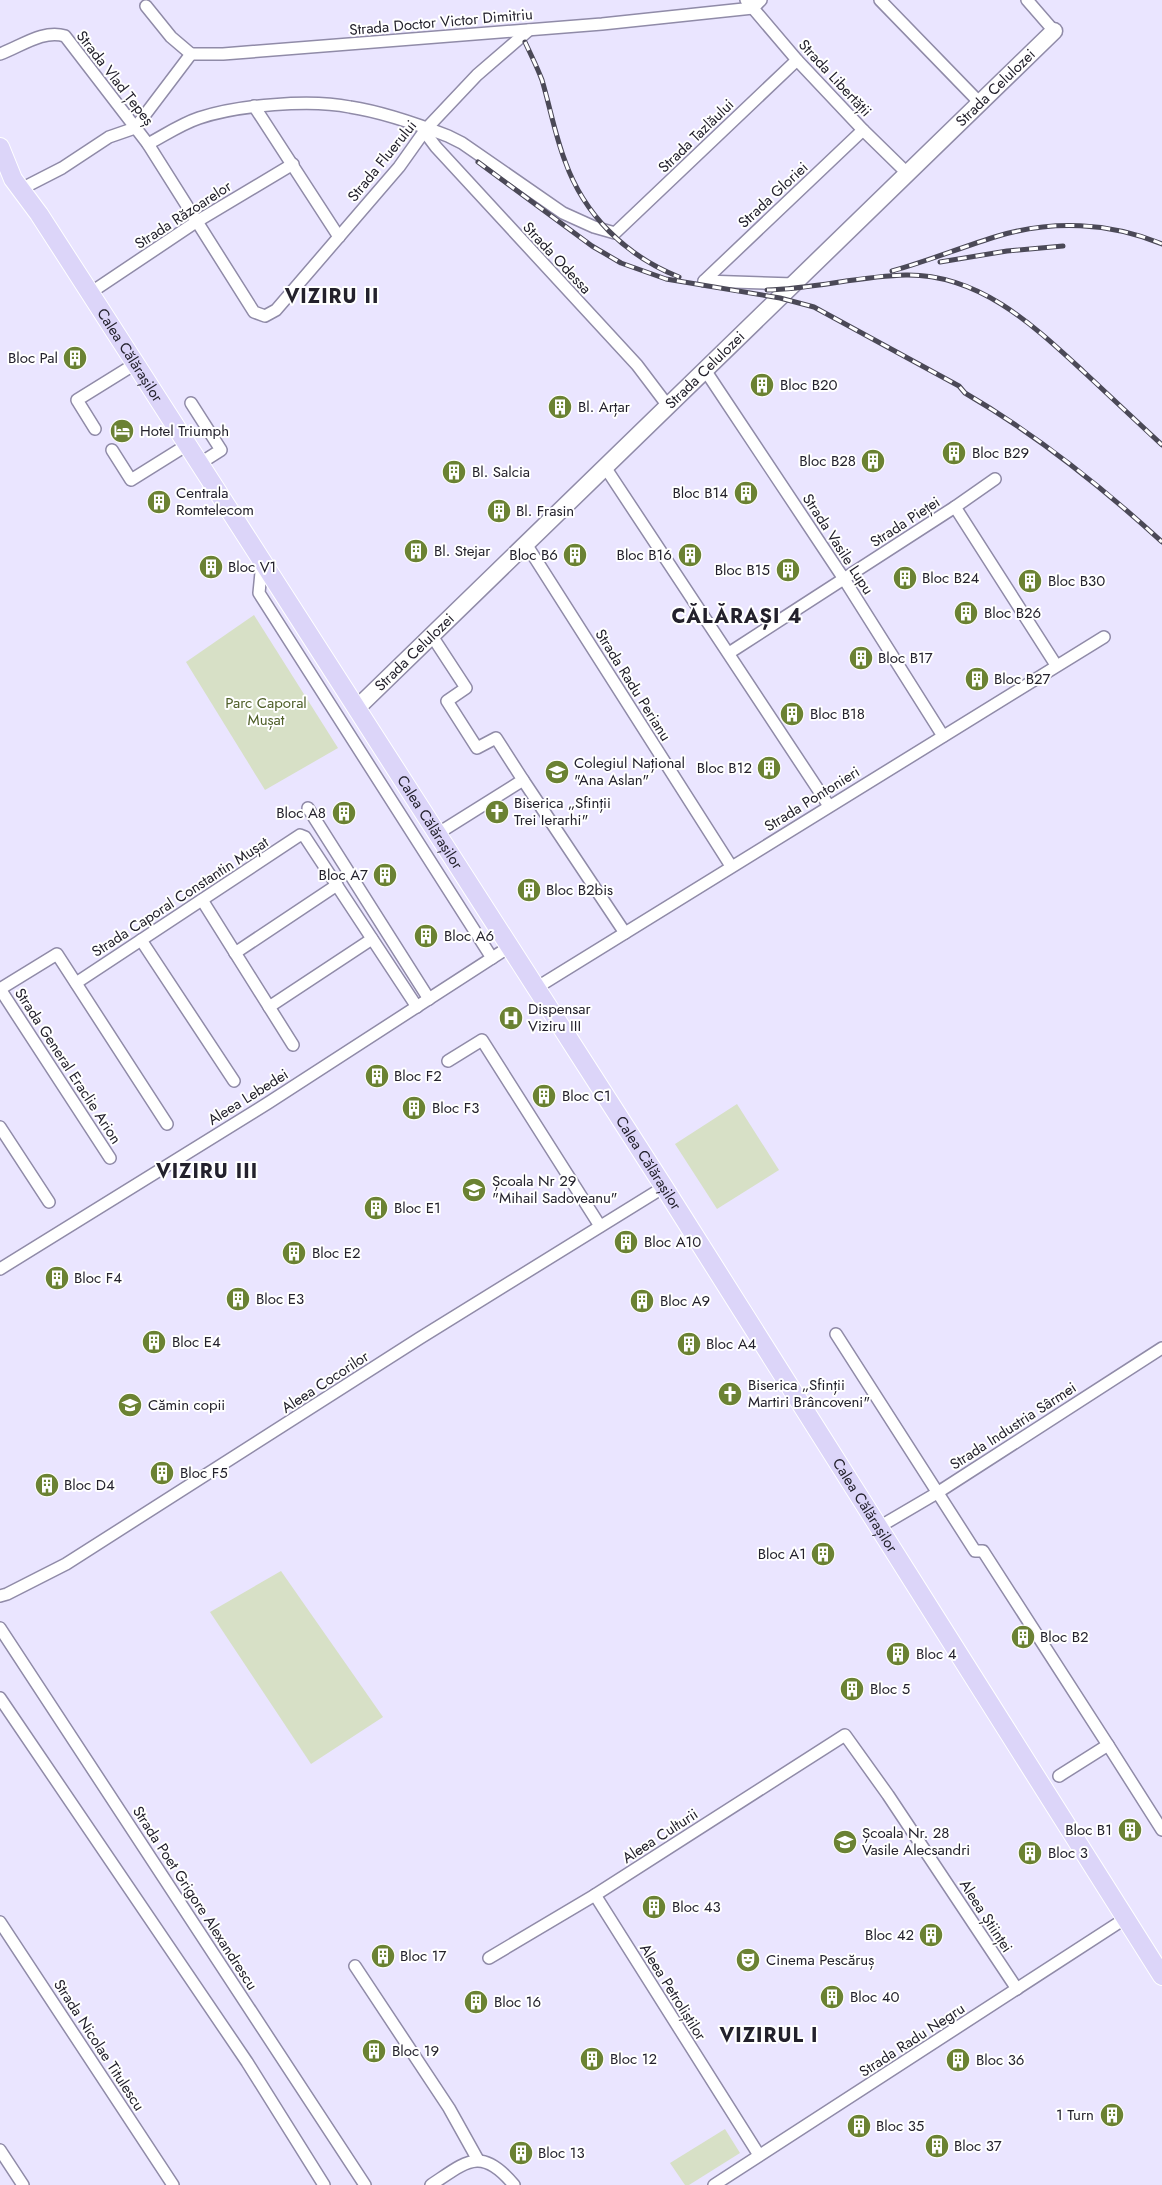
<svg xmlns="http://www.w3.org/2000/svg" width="1162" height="2185" font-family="Jost,sans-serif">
  <rect width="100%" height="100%" fill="#eae5ff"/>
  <!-- green -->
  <g fill="#d7e0c6">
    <polygon points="254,615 338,748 265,790 186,662"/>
    <polygon points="737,1104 779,1170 717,1209 675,1144"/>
    <polygon points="281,1571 383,1717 311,1764 210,1612"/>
    <polygon points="725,2129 740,2153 689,2185 685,2185 670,2163"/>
  </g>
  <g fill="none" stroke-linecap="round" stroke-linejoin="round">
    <!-- street casing -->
    <g stroke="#908ba8" stroke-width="14">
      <g id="street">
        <polyline points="746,0 797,60 863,130 907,173"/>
        <polyline points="880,0 980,103"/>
        <polyline points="1027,0 1054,31"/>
        <polyline points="146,6 171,37 191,54"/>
        <path d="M0,54C20,47 43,29 65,36L148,144L254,312L265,316L276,310L399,167L426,129L477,75L529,30"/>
        <polyline points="191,54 223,54 602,24 753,8 761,0"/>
        <polyline points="254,106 339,237"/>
        <polyline points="426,129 427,135 436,147 637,365 668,406"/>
        <path d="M148,144C165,135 181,124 199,118C238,105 310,99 350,107C383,112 417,124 448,136L462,143L563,213L594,227L615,233L797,60"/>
        <polyline points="21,189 62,168 109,137 135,128 191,54"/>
        <polyline points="704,281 863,130"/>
        <polyline points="704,281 794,284"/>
        <polyline points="90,293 196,222 293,164"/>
        <polyline points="705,370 844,579 943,736"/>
        <polyline points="191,403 221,450 199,464"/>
        <polyline points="95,429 77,400 135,364"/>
        <polyline points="112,450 131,480 187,445"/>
        <polyline points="605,467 829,806"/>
        <polyline points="955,507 1056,665"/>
        <polyline points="526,544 731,866"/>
        <polyline points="262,562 259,593 492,958"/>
        <polyline points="432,636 466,688 447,701 477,748 496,738 523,780 437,834"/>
        <polyline points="729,653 955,507 995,479"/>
        <polyline points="523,780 625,933"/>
        <polyline points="308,808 429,999"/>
        <polyline points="202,900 293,1045"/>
        <polyline points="141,940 234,1081"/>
        <polyline points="235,953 337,885"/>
        <polyline points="76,983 300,835 305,837 417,1007"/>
        <polyline points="536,988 1104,637"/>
        <polyline points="0,989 57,954 167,1124"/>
        <polyline points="0,989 110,1158"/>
        <polyline points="269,1007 372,939"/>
        <polyline points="448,1061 482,1040 600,1226"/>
        <polyline points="0,1127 49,1202"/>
        <polyline points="0,1269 268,1103 509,947"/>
        <polyline points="836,1334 975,1551 983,1551 1108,1745 1059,1776"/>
        <polyline points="879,1527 937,1493 1162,1348"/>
        <polyline points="0,1596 7,1594 66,1564 420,1338 664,1187"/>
        <polyline points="0,1628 365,2185"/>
        <polyline points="0,1698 247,2062 324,2185"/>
        <polyline points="1108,1745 1162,1830"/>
        <polyline points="595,1895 759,2155"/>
        <polyline points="0,1922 173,2185"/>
        <polyline points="489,1958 595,1895 845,1735 888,1795 1017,1989"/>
        <polyline points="355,1966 449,2108 478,2160"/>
        <polyline points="0,2150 23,2185"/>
        <path d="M431,2185C466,2162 481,2145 514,2185"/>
        <polyline points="714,2185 1126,1918"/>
      </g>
    </g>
    <!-- secondary casing -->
    <g stroke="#908ba8" stroke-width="19">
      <g id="secondary">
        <path id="s1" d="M357,708L1054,31"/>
      </g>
    </g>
    <!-- primary casing -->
    <g stroke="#fff" stroke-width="20">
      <g id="primary">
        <path id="s2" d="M0,147L13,179L39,214L90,293L664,1187L1162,1976"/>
      </g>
    </g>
    <!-- street -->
    <use href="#street" stroke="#fff" stroke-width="11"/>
    <!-- secondary -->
    <use href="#secondary" stroke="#fff" stroke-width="16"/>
    <!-- primary -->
    <use href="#primary" stroke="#dcd5f9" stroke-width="18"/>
    <!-- rail casing -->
    <g stroke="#4b4957" stroke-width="5">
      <g id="rail">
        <path d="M525,42C531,55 537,67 542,80C550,107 555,135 565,161C584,215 626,256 679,277"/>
        <path d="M478,162L592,246L621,263L666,279L780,298L814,307L959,386L965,393C1037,435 1101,486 1162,542"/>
        <polyline points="940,262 1007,251 1063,246"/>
        <path d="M892,271C928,261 962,247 998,236C1052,220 1109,222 1162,244"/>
        <path d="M767,290C814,289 859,276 906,275C980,274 1034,326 1084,372C1110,396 1136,421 1162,445"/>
      </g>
    </g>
    <!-- rail -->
    <use href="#rail" stroke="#fff" stroke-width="3" stroke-dasharray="9" stroke-linecap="butt"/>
  </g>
  <!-- icons -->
  <defs>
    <g id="building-disc" transform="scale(1.25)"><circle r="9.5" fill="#6b8233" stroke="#fff"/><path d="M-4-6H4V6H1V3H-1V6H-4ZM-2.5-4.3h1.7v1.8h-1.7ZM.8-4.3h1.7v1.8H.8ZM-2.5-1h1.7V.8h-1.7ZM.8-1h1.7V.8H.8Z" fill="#fff"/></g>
    <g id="hotel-disc" transform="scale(1.25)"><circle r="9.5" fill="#6b8233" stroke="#fff"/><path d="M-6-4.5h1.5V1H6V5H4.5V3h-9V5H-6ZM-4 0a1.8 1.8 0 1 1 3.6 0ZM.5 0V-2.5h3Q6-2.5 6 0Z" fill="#fff"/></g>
    <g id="university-disc" transform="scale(1.25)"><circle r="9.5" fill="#6b8233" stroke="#fff"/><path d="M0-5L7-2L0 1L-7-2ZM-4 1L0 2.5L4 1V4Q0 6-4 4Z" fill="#fff"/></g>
    <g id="church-disc" transform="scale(1.25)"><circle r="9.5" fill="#6b8233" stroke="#fff"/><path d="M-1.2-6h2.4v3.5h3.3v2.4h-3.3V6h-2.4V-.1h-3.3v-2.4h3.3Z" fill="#fff"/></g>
    <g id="hospital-disc" transform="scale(1.25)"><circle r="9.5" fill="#6b8233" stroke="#fff"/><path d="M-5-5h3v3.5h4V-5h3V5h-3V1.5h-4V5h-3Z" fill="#fff"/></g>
    <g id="school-disc" transform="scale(1.25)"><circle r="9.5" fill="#6b8233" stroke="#fff"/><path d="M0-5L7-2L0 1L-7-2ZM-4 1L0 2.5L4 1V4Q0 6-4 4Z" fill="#fff"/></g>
    <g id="theatre-disc" transform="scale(1.25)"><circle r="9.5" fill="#6b8233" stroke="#fff"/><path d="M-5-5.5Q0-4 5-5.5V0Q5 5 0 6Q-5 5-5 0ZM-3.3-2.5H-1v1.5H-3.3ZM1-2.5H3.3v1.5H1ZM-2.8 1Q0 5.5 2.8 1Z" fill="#fff"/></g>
  </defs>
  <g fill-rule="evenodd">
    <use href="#building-disc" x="75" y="358"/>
    <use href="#building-disc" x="762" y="385"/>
    <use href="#building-disc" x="560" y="407"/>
    <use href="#hotel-disc" x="122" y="431"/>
    <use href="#building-disc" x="954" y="453"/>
    <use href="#building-disc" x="873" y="461"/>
    <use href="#building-disc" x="454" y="472"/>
    <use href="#building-disc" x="746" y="493"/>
    <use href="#building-disc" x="159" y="502"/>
    <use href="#building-disc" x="499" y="511"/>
    <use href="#building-disc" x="416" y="551"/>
    <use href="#building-disc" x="575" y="555"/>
    <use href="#building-disc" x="690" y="555"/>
    <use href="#building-disc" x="211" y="567"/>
    <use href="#building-disc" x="788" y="570"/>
    <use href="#building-disc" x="905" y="578"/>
    <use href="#building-disc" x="1030" y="581"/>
    <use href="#building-disc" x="966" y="613"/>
    <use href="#building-disc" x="861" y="658"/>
    <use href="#building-disc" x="977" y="679"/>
    <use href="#building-disc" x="792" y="714"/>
    <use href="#building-disc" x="769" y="768"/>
    <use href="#university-disc" x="557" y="772"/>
    <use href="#church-disc" x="497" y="812"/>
    <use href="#building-disc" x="344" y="813"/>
    <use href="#building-disc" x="385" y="875"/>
    <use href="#building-disc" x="529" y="890"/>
    <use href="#building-disc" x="426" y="936"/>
    <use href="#hospital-disc" x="511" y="1018"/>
    <use href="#building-disc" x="377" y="1076"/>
    <use href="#building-disc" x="544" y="1096"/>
    <use href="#building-disc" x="414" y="1108"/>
    <use href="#school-disc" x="474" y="1190"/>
    <use href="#building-disc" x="376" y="1208"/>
    <use href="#building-disc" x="626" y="1242"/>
    <use href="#building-disc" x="294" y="1253"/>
    <use href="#building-disc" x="57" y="1278"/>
    <use href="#building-disc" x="238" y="1299"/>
    <use href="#building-disc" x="642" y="1301"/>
    <use href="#building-disc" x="154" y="1342"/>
    <use href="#building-disc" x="689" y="1344"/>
    <use href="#church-disc" x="730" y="1394"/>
    <use href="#school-disc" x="130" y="1405"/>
    <use href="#building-disc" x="162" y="1473"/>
    <use href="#building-disc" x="47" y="1485"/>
    <use href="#building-disc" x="823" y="1554"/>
    <use href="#building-disc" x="1023" y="1637"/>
    <use href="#building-disc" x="898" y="1654"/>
    <use href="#building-disc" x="852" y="1689"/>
    <use href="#building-disc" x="1130" y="1830"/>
    <use href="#school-disc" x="845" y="1842"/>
    <use href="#building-disc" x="1030" y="1853"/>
    <use href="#building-disc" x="654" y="1907"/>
    <use href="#building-disc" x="931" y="1935"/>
    <use href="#building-disc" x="383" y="1956"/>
    <use href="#theatre-disc" x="748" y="1960"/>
    <use href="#building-disc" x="832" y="1997"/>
    <use href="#building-disc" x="476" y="2002"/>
    <use href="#building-disc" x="374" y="2051"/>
    <use href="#building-disc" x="592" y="2059"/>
    <use href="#building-disc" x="958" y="2060"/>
    <use href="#building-disc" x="1112" y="2115"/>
    <use href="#building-disc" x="859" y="2126"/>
    <use href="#building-disc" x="937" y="2146"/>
    <use href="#building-disc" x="521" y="2153"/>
  </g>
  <g text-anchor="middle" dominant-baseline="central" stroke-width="4" stroke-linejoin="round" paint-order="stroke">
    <!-- street labels -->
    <g font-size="15" fill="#23212c" stroke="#fff">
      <text transform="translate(441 22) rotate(-5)">Strada Doctor Victor Dimitriu</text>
      <text transform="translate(115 78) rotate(52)">Strada Vlad Țepeș</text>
      <text transform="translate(835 78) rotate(47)">Strada Libertății</text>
      <text stroke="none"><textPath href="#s1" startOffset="890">Strada Celulozei</textPath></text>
      <text transform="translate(696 136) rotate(-44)">Strada Tazlăului</text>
      <text transform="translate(382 161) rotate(-51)">Strada Fluerului</text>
      <text transform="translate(773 195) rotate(-43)">Strada Gloriei</text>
      <text transform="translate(183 215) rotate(-33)">Strada Răzoarelor</text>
      <text transform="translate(557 258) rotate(47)">Strada Odessa</text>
      <text stroke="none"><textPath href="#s2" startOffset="246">Calea Călărașilor</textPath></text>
      <text stroke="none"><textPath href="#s1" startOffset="485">Strada Celulozei</textPath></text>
      <text transform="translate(905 522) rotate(-33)">Strada Pieței</text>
      <text transform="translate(838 544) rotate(57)">Strada Vasile Lupu</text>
      <text stroke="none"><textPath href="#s1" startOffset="80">Strada Celulozei</textPath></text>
      <text transform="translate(633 685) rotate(58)">Strada Radu Perianu</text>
      <text transform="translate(812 799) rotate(-32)">Strada Pontonieri</text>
      <text stroke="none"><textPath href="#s2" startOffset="801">Calea Călărașilor</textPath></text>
      <text transform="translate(180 897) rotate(-33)">Strada Caporal Constantin Mușat</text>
      <text transform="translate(68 1066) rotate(57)">Strada General Eraclie Arion</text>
      <text transform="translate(248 1097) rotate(-32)">Aleea Lebedei</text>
      <text stroke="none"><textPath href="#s2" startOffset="1206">Calea Călărașilor</textPath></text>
      <text transform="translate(325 1382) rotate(-33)">Aleea Cocorilor</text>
      <text transform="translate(1013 1426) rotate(-33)">Strada Industria Sârmei</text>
      <text stroke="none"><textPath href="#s2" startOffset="1611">Calea Călărașilor</textPath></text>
      <text transform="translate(660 1836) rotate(-33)">Aleea Culturii</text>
      <text transform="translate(195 1898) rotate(57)">Strada Poet Grigore Alexandrescu</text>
      <text transform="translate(986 1916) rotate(57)">Aleea Științei</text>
      <text transform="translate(673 1992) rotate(58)">Aleea Petroliștilor</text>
      <text transform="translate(912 2040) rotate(-33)">Strada Radu Negru</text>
      <text transform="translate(99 2045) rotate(57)">Strada Nicolae Titulescu</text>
    </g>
    <!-- poi labels -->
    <g font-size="15" fill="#23212c" stroke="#fff" text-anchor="start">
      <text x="58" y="358" text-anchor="end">Bloc Pal</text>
      <text x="780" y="385">Bloc B20</text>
      <text x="578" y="407">Bl. Arțar</text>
      <text x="140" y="431">Hotel Triumph</text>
      <text x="972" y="453">Bloc B29</text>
      <text x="856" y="461" text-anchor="end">Bloc B28</text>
      <text x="472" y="472">Bl. Salcia</text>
      <text x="176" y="493">Centrala<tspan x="176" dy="17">Romtelecom</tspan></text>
      <text x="728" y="493" text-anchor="end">Bloc B14</text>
      <text x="516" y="511">Bl. Frasin</text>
      <text x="434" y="551">Bl. Stejar</text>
      <text x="558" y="555" text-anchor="end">Bloc B6</text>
      <text x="672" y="555" text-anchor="end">Bloc B16</text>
      <text x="228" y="567">Bloc V1</text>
      <text x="770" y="570" text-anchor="end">Bloc B15</text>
      <text x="922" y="578">Bloc B24</text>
      <text x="1048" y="581">Bloc B30</text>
      <text x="984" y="613">Bloc B26</text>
      <text x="878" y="658">Bloc B17</text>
      <text x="994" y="679">Bloc B27</text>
      <text x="810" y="714">Bloc B18</text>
      <text x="574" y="763">Colegiul Național<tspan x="574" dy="17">"Ana Aslan"</tspan></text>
      <text x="752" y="768" text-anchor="end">Bloc B12</text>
      <text x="514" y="803">Biserica „Sfinții<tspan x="514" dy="17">Trei Ierarhi"</tspan></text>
      <text x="326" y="813" text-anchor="end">Bloc A8</text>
      <text x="368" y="875" text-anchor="end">Bloc A7</text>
      <text x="546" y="890">Bloc B2bis</text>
      <text x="444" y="936">Bloc A6</text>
      <text x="528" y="1009">Dispensar<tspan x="528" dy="17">Viziru III</tspan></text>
      <text x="394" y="1076">Bloc F2</text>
      <text x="562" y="1096">Bloc C1</text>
      <text x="432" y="1108">Bloc F3</text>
      <text x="492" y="1181">Școala Nr 29<tspan x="492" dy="17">"Mihail Sadoveanu"</tspan></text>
      <text x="394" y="1208">Bloc E1</text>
      <text x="644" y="1242">Bloc A10</text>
      <text x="312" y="1253">Bloc E2</text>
      <text x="74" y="1278">Bloc F4</text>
      <text x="256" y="1299">Bloc E3</text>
      <text x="660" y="1301">Bloc A9</text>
      <text x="172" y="1342">Bloc E4</text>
      <text x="706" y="1344">Bloc A4</text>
      <text x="748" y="1385">Biserica „Sfinții<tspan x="748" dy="17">Martiri Brâncoveni"</tspan></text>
      <text x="148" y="1405">Cămin copii</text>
      <text x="180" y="1473">Bloc F5</text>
      <text x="64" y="1485">Bloc D4</text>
      <text x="806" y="1554" text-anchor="end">Bloc A1</text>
      <text x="1040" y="1637">Bloc B2</text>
      <text x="916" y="1654">Bloc 4</text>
      <text x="870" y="1689">Bloc 5</text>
      <text x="1112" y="1830" text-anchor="end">Bloc B1</text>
      <text x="862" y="1833">Școala Nr. 28<tspan x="862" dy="17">Vasile Alecsandri</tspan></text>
      <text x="1048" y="1853">Bloc 3</text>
      <text x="672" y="1907">Bloc 43</text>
      <text x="914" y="1935" text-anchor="end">Bloc 42</text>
      <text x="400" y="1956">Bloc 17</text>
      <text x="766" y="1960">Cinema Pescăruș</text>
      <text x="850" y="1997">Bloc 40</text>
      <text x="494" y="2002">Bloc 16</text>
      <text x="392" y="2051">Bloc 19</text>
      <text x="610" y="2059">Bloc 12</text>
      <text x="976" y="2060">Bloc 36</text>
      <text x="1094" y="2115" text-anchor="end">1 Turn</text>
      <text x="876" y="2126">Bloc 35</text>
      <text x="954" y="2146">Bloc 37</text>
      <text x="538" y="2153">Bloc 13</text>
    </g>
    <!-- park labels -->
    <g font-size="15" fill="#4f5f29" stroke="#fff">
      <text x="266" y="703">Parc Caporal<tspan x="266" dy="17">Mușat</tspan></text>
    </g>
    <!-- district labels -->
    <g font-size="20" font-weight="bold" letter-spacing="1" fill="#23212c" stroke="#fff">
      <text x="332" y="296">VIZIRU II</text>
      <text x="737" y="616">CĂLĂRAȘI 4</text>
      <text x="207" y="1171">VIZIRU III</text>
      <text x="769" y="2035">VIZIRUL I</text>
    </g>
  </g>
</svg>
